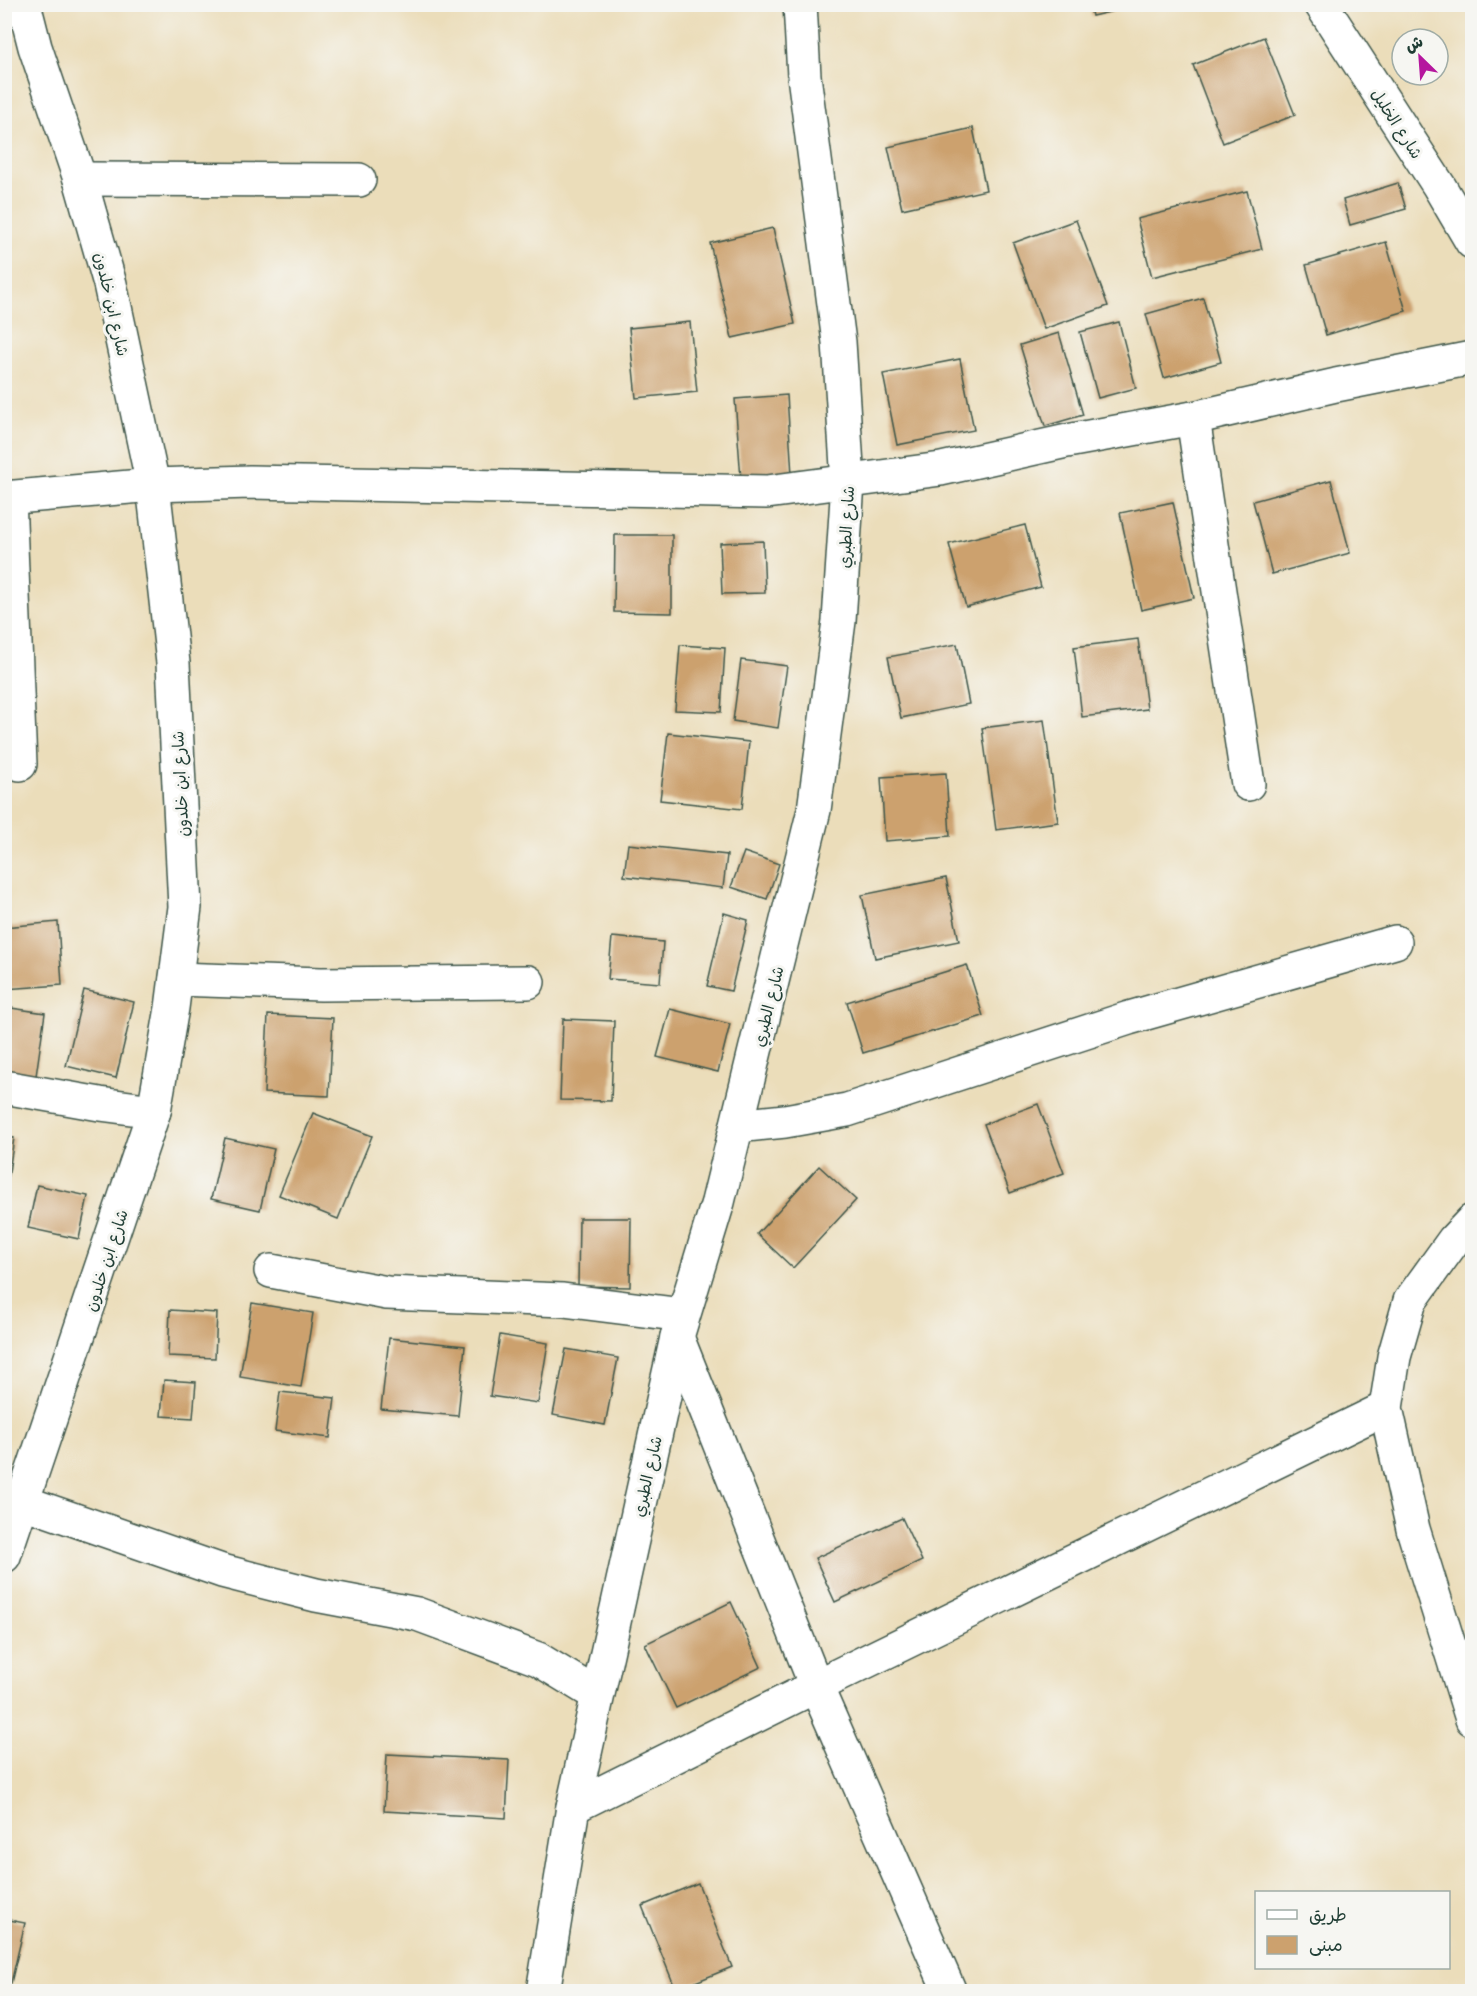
<svg xmlns="http://www.w3.org/2000/svg" width="1477" height="1996" font-family="'Playpen Sans','Playpen Sans Arabic',sans-serif">
  <rect width="100%" height="100%" fill="#f6f6f2"/>
  <filter id="ink" filterUnits="userSpaceOnUse"><feTurbulence type="fractalNoise" baseFrequency=".0167" numOctaves="2"/><feDisplacementMap in="SourceGraphic" scale="12" xChannelSelector="R" yChannelSelector="G"/><feConvolveMatrix kernelMatrix="1 2 1 2 8 2 1 2 1" color-interpolation-filters="sRGB"/></filter>
  <filter id="wash" filterUnits="userSpaceOnUse"><feTurbulence type="fractalNoise" baseFrequency=".008" numOctaves="4" result="noise"/><feDisplacementMap in="SourceGraphic" scale="24" xChannelSelector="R" yChannelSelector="G"/><feGaussianBlur stdDeviation="1.35" result="paint"/><feColorMatrix in="noise" values="0 0 0 0 0 0 0 0 0 0 0 0 0 0 0 0 0 1.4 0 .05"/><feComposite in="paint" operator="in"/></filter>
  <g filter="url(#wash)">
    <rect width="100%" height="100%" fill="#ebddba"/>
    <g id="blocks">
      <!-- building -->
      <g fill="#cca16e">
        <polygon points="1089,4 1140,4 1140,5 1092,16"/>
        <polygon points="1264,37 1295,115 1223,143 1193,65"/>
        <polygon points="973,128 986,190 902,209 888,147"/>
        <polygon points="1398,183 1406,209 1350,225 1343,200"/>
        <polygon points="1247,191 1262,249 1152,277 1137,219"/>
        <polygon points="1076,220 1108,306 1044,329 1013,243"/>
        <polygon points="773,228 795,324 732,338 710,243"/>
        <polygon points="1386,242 1406,311 1326,335 1306,265"/>
        <polygon points="1203,298 1221,362 1164,378 1146,314"/>
        <polygon points="690,322 697,392 636,398 629,328"/>
        <polygon points="1119,322 1136,388 1098,398 1080,332"/>
        <polygon points="1059,333 1083,415 1045,426 1020,345"/>
        <polygon points="960,359 974,430 897,445 883,374"/>
        <polygon points="787,395 792,475 741,479 735,399"/>
        <polygon points="1331,480 1350,553 1272,574 1253,501"/>
        <polygon points="1173,502 1194,598 1141,610 1120,513"/>
        <polygon points="1025,525 1041,587 966,607 949,544"/>
        <polygon points="615,535 672,535 672,613 614,612"/>
        <polygon points="763,541 765,593 722,594 720,543"/>
        <polygon points="1138,639 1147,709 1082,717 1074,647"/>
        <polygon points="957,644 969,704 901,718 888,657"/>
        <polygon points="680,645 725,648 721,712 675,710"/>
        <polygon points="741,660 787,666 778,728 733,721"/>
        <polygon points="1044,720 1058,822 996,830 982,728"/>
        <polygon points="668,733 749,742 742,809 660,800"/>
        <polygon points="946,773 950,836 885,841 881,777"/>
        <polygon points="628,844 727,855 723,888 624,876"/>
        <polygon points="744,852 779,864 767,899 731,887"/>
        <polygon points="946,878 959,941 875,958 862,895"/>
        <polygon points="724,913 748,920 731,991 707,986"/>
        <polygon points="58,922 62,985 4,989 4,927"/>
        <polygon points="612,937 663,942 660,983 608,979"/>
        <polygon points="967,965 983,1016 863,1053 847,1002"/>
        <polygon points="84,990 134,1002 116,1078 66,1066"/>
        <polygon points="4,1007 45,1013 36,1076 4,1071"/>
        <polygon points="670,1009 730,1024 718,1072 657,1057"/>
        <polygon points="268,1015 333,1018 329,1096 264,1093"/>
        <polygon points="563,1019 614,1021 611,1101 560,1100"/>
        <polygon points="1038,1104 1064,1173 1010,1193 984,1124"/>
        <polygon points="313,1113 372,1136 338,1219 279,1195"/>
        <polygon points="4,1137 14,1138 7,1186 4,1185"/>
        <polygon points="225,1138 274,1149 260,1210 211,1199"/>
        <polygon points="819,1166 856,1200 793,1268 757,1234"/>
        <polygon points="37,1185 88,1196 79,1239 28,1228"/>
        <polygon points="579,1218 631,1218 630,1287 578,1286"/>
        <polygon points="252,1303 313,1313 301,1387 240,1377"/>
        <polygon points="170,1310 217,1313 215,1358 168,1356"/>
        <polygon points="500,1335 548,1343 538,1403 490,1396"/>
        <polygon points="389,1338 465,1346 458,1416 381,1409"/>
        <polygon points="566,1349 618,1358 605,1425 553,1415"/>
        <polygon points="164,1380 196,1382 193,1418 161,1416"/>
        <polygon points="280,1392 335,1398 330,1438 275,1431"/>
        <polygon points="902,1518 922,1561 835,1602 815,1558"/>
        <polygon points="731,1602 761,1667 676,1708 645,1644"/>
        <polygon points="387,1754 509,1760 506,1818 384,1811"/>
        <polygon points="698,1883 732,1967 676,1990 642,1906"/>
        <polygon points="4,1919 25,1923 11,1983 4,1981"/>
      </g>
    </g>
  </g>
  <g filter="url(#ink)">
    <use href="#blocks" fill-opacity="0" stroke="#3e5548" stroke-width="1.5"/>
    <g fill="none" stroke-linecap="round" stroke-linejoin="round">
      <!-- minor casing -->
      <g stroke="#3e5548" stroke-width="36">
        <g id="minor">
          <polyline points="1321,4 1439,186 1472,242"/>
          <polyline points="80,179 359,180"/>
          <polyline points="1193,418 1248,784"/>
          <polyline points="4,498 153,485 250,482 767,492 941,469 1067,441 1193,418 1336,385 1472,358"/>
          <polyline points="9,498 20,764"/>
          <polyline points="176,979 321,984 528,982"/>
          <polyline points="4,1087 100,1104 154,1111"/>
          <polyline points="737,1126 785,1121 847,1110 1129,1018 1395,942"/>
          <polyline points="1472,1221 1454,1240 1410,1301 1394,1357 1386,1408 1413,1529 1472,1719"/>
          <polyline points="271,1271 387,1293 563,1300 683,1315"/>
          <polyline points="677,1337 816,1686 950,1992"/>
          <polyline points="23,1502 222,1571 316,1595 417,1614 538,1659 597,1695"/>
          <polyline points="4,1556 154,1111 172,1008 185,907 173,663 153,485 110,284 80,179 35,47 24,4"/>
          <polyline points="573,1807 816,1686 1386,1408"/>
          <polyline points="543,1992 573,1807 677,1337 718,1202 814,810 839,621 848,482 839,342 804,76 800,4"/>
        </g>
      </g>
      <!-- minor -->
      <use href="#minor" stroke="#fff" stroke-width="33"/>
    </g>
  </g>
  <g text-anchor="middle" dominant-baseline="central" stroke-width="6" stroke-linejoin="round" paint-order="stroke">
    <!-- street labels -->
    <g font-size="16" fill="#1f3d34" stroke="#f6f6f2">
      <text transform="translate(1398 123) rotate(57)">شارع الخليل</text>
      <text transform="translate(113 304) rotate(77)">شارع ابن خلدون</text>
      <text transform="translate(845 527) rotate(-87)">شارع الطبري</text>
      <text transform="translate(179 784) rotate(-93)">شارع ابن خلدون</text>
      <text transform="translate(767 1006) rotate(-76)">شارع الطبري</text>
      <text transform="translate(105 1260) rotate(-72)">شارع ابن خلدون</text>
      <text transform="translate(646 1476) rotate(-77)">شارع الطبري</text>
    </g>
  </g>
  <!-- margin -->
  <rect width="1477" height="1996" fill="none" stroke="#f6f6f2" stroke-width="24"/>
  <!-- legend -->
  <rect x="1255" y="1891" width="195" height="78" fill="#f6f6f2" stroke="#a0aca6" stroke-width="1.5"/>
  <rect x="1267" y="1910" width="30" height="9" fill="#ffffff" stroke="#a0aca6" stroke-width="1.5"/>
  <text x="1309" y="1921" font-size="18" fill="#1f3d34">طريق</text>
  <rect x="1267" y="1936" width="30" height="18" fill="#cca16e" stroke="#a0aca6" stroke-width="1.5"/>
  <text x="1309" y="1951" font-size="18" fill="#1f3d34">مبنى</text>
  <!-- north arrow -->
  <g transform="translate(1420 57) rotate(335)"><circle r="28" fill="#f6f6f2" stroke="#a0aca6" stroke-width="1.5"/>
  <path d="M0-4.5L10 22L0 15L-10 22Z" fill="#b5179e"/>
  <text y="-9" font-size="16" font-weight="bold" text-anchor="middle" fill="#1f3d34">ش</text>
  </g>
</svg>
